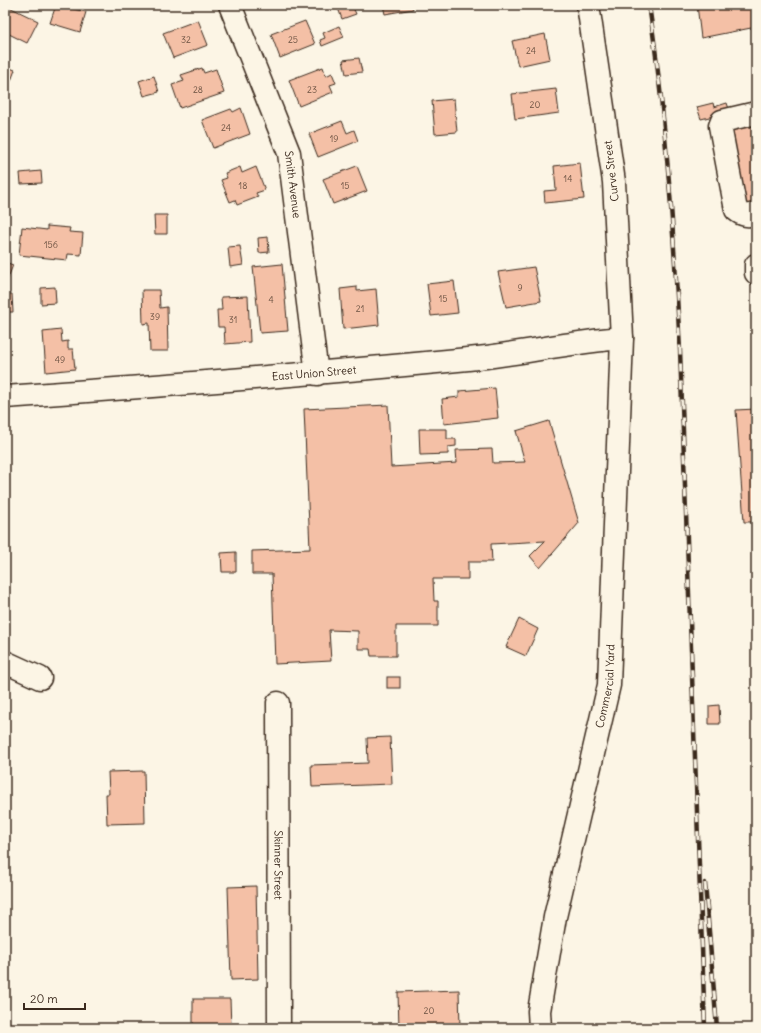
<svg xmlns="http://www.w3.org/2000/svg" width="761" height="1033" font-family="Delius,sans-serif">
  <rect width="100%" height="100%" fill="#fcf5e5"/>
  <filter id="ink" filterUnits="userSpaceOnUse"><feTurbulence type="fractalNoise" baseFrequency=".025" numOctaves="2"/><feDisplacementMap in="SourceGraphic" scale="8" xChannelSelector="R" yChannelSelector="G"/><feConvolveMatrix kernelMatrix="1 2 1 2 8 2 1 2 1" color-interpolation-filters="sRGB"/></filter>
  <g filter="url(#ink)">
    <!-- building -->
    <g fill="#f4c0a6" stroke="#3b2a1e">
      <polygon points="5,5 38,21 27,43 5,32"/>
      <polygon points="56,5 86,12 80,32 50,23"/>
      <polygon points="346,5 352,5 356,14 342,19 338,8"/>
      <polygon points="383,5 412,5 413,9 385,14"/>
      <polygon points="697,5 756,5 756,27 701,38"/>
      <polygon points="198,20 208,45 173,58 163,33"/>
      <polygon points="305,21 315,44 280,58 271,34"/>
      <polygon points="339,26 344,37 322,46 320,40 325,38 323,33"/>
      <polygon points="545,34 550,59 518,66 512,41"/>
      <polygon points="359,58 362,72 346,74 343,60"/>
      <polygon points="5,66 15,70 6,94 5,94"/>
      <polygon points="323,67 326,76 332,73 336,83 330,85 333,92 299,106 289,80"/>
      <polygon points="202,68 204,73 216,69 224,93 180,108 172,85 184,81 181,75"/>
      <polygon points="154,76 159,92 144,96 139,81"/>
      <polygon points="556,89 559,113 515,119 512,94"/>
      <polygon points="454,99 457,132 435,134 432,101"/>
      <polygon points="713,103 714,107 727,103 730,112 701,119 697,107"/>
      <polygon points="241,108 250,134 213,148 202,120 231,109 233,112"/>
      <polygon points="342,121 347,133 354,130 358,141 318,157 309,134"/>
      <polygon points="756,125 756,203 744,205 730,130"/>
      <polygon points="580,163 584,199 545,203 544,191 556,190 554,166"/>
      <polygon points="357,166 367,191 333,204 323,179"/>
      <polygon points="240,167 242,173 256,167 265,190 256,193 258,197 237,205 235,200 230,202 221,180 227,178 225,173"/>
      <polygon points="41,171 42,183 21,184 20,173"/>
      <polygon points="154,215 167,215 167,234 155,234"/>
      <polygon points="47,226 70,228 69,232 83,233 81,255 68,254 67,260 19,255 22,227 47,230"/>
      <polygon points="268,237 269,252 259,253 258,238"/>
      <polygon points="240,246 243,265 230,267 228,247"/>
      <polygon points="5,262 13,265 6,283 5,283"/>
      <polygon points="282,264 288,331 260,333 253,267"/>
      <polygon points="534,267 541,301 506,307 498,272"/>
      <polygon points="454,281 458,313 431,316 427,284"/>
      <polygon points="55,287 56,303 41,304 41,288"/>
      <polygon points="357,287 357,291 376,289 379,325 343,329 340,289"/>
      <polygon points="142,290 159,290 160,308 167,307 168,351 150,351 149,323 143,324"/>
      <polygon points="5,294 12,294 13,312 5,312"/>
      <polygon points="248,296 250,342 225,344 224,327 218,327 217,310 222,310 221,297"/>
      <polygon points="61,330 62,342 68,341 68,349 73,349 75,369 46,372 43,332"/>
      <polygon points="495,388 498,418 444,424 442,399 459,397 459,391"/>
      <polygon points="388,405 391,467 457,463 456,450 492,449 493,463 525,462 516,431 549,421 579,523 540,568 530,556 545,541 491,544 492,562 468,562 468,579 433,579 434,601 438,601 438,626 396,626 396,656 371,656 370,649 358,649 358,631 329,630 331,661 275,664 272,574 252,574 252,551 310,549 304,409"/>
      <polygon points="756,409 756,522 744,522 736,410"/>
      <polygon points="419,429 447,429 447,439 456,439 456,446 448,447 448,454 420,455"/>
      <polygon points="236,552 236,572 222,572 221,553"/>
      <polygon points="519,619 538,629 526,656 506,647"/>
      <rect x="387" y="677" width="13" height="11"/>
      <polygon points="719,705 720,724 709,724 709,706"/>
      <polygon points="390,737 392,784 312,787 311,765 368,763 367,738"/>
      <polygon points="144,771 145,823 107,824 106,794 109,794 108,772"/>
      <polygon points="256,886 258,979 231,980 228,887"/>
      <polygon points="459,990 460,1028 399,1028 398,992"/>
      <polygon points="193,999 230,999 231,1028 193,1028"/>
    </g>
    <g fill="none" stroke-linecap="round" stroke-linejoin="round">
      <!-- minor casing -->
      <g stroke="#3b2a1e" stroke-width="25">
        <g id="minor">
          <path id="s1" d="M230,5L289,153L317,374"/>
          <path d="M756,113L722,121L720,126L736,210C743,216 748,216 756,214"/>
          <polyline points="756,265 756,273"/>
          <path id="s2" d="M5,397C159,386 314,374 468,359C519,354 570,342 622,338"/>
          <polyline points="5,662 40,678"/>
          <path id="s3" d="M278,703L279,1028"/>
          <path id="s4" d="M540,1028L539,1011L555,917L609,685L622,338L614,182L588,5"/>
        </g>
      </g>
      <!-- minor -->
      <use href="#minor" stroke="#fcf5e5" stroke-width="22"/>
      <!-- rail casing -->
      <g stroke="#3b2a1e" stroke-width="4.5">
        <g id="rail">
          <path d="M649,5C666,119 674,235 680,350L705,1028"/>
          <polyline points="705,883 717,1028"/>
        </g>
      </g>
      <!-- rail -->
      <use href="#rail" stroke="#fcf5e5" stroke-width="3" stroke-dasharray="9" stroke-linecap="butt"/>
    </g>
  </g>
  <g text-anchor="middle" dominant-baseline="central" stroke-width="3" stroke-linejoin="round" paint-order="stroke">
    <!-- number labels -->
    <g font-size="9" fill="#695040">
      <text x="186" y="39">32</text>
      <text x="293" y="39">25</text>
      <text x="531" y="50">24</text>
      <text x="198" y="89">28</text>
      <text x="312" y="89">23</text>
      <text x="535" y="104">20</text>
      <text x="226" y="127">24</text>
      <text x="334" y="138">19</text>
      <text x="568" y="178">14</text>
      <text x="243" y="185">18</text>
      <text x="345" y="185">15</text>
      <text x="51" y="244">156</text>
      <text x="520" y="287">9</text>
      <text x="443" y="298">15</text>
      <text x="271" y="299">4</text>
      <text x="360" y="308">21</text>
      <text x="155" y="316">39</text>
      <text x="233" y="319">31</text>
      <text x="60" y="359">49</text>
      <text x="429" y="1010">20</text>
    </g>
    <!-- street labels -->
    <g font-size="11" fill="#3b2a1e" stroke="#fcf5e5">
      <text transform="translate(611 171) rotate(-97)">Curve Street</text>
      <text stroke="none"><textPath href="#s1" startOffset="191">Smith Avenue</textPath></text>
      <text stroke="none"><textPath href="#s2" startOffset="310">East Union Street</textPath></text>
      <text stroke="none"><textPath href="#s4" startOffset="349">Commercial Yard</textPath></text>
      <text stroke="none"><textPath href="#s3" startOffset="162">Skinner Street</textPath></text>
    </g>
  </g>
  <!-- margin -->
  <rect width="761" height="1033" fill="none" stroke="#fcf5e5" stroke-width="20"/>
  <rect x="10" y="10" width="741" height="1013" fill="none" stroke="#3b2a1e" stroke-width="1.5" filter="url(#ink)"/>
  <!-- scale -->
  <path d="M24 1003v6h61v-6" fill="none" stroke="#3b2a1e" stroke-width="2"/>
  <text x="30" y="1003" font-size="12" fill="#3b2a1e" stroke="#fcf5e5" stroke-width="3" paint-order="stroke">20 m</text>
</svg>
